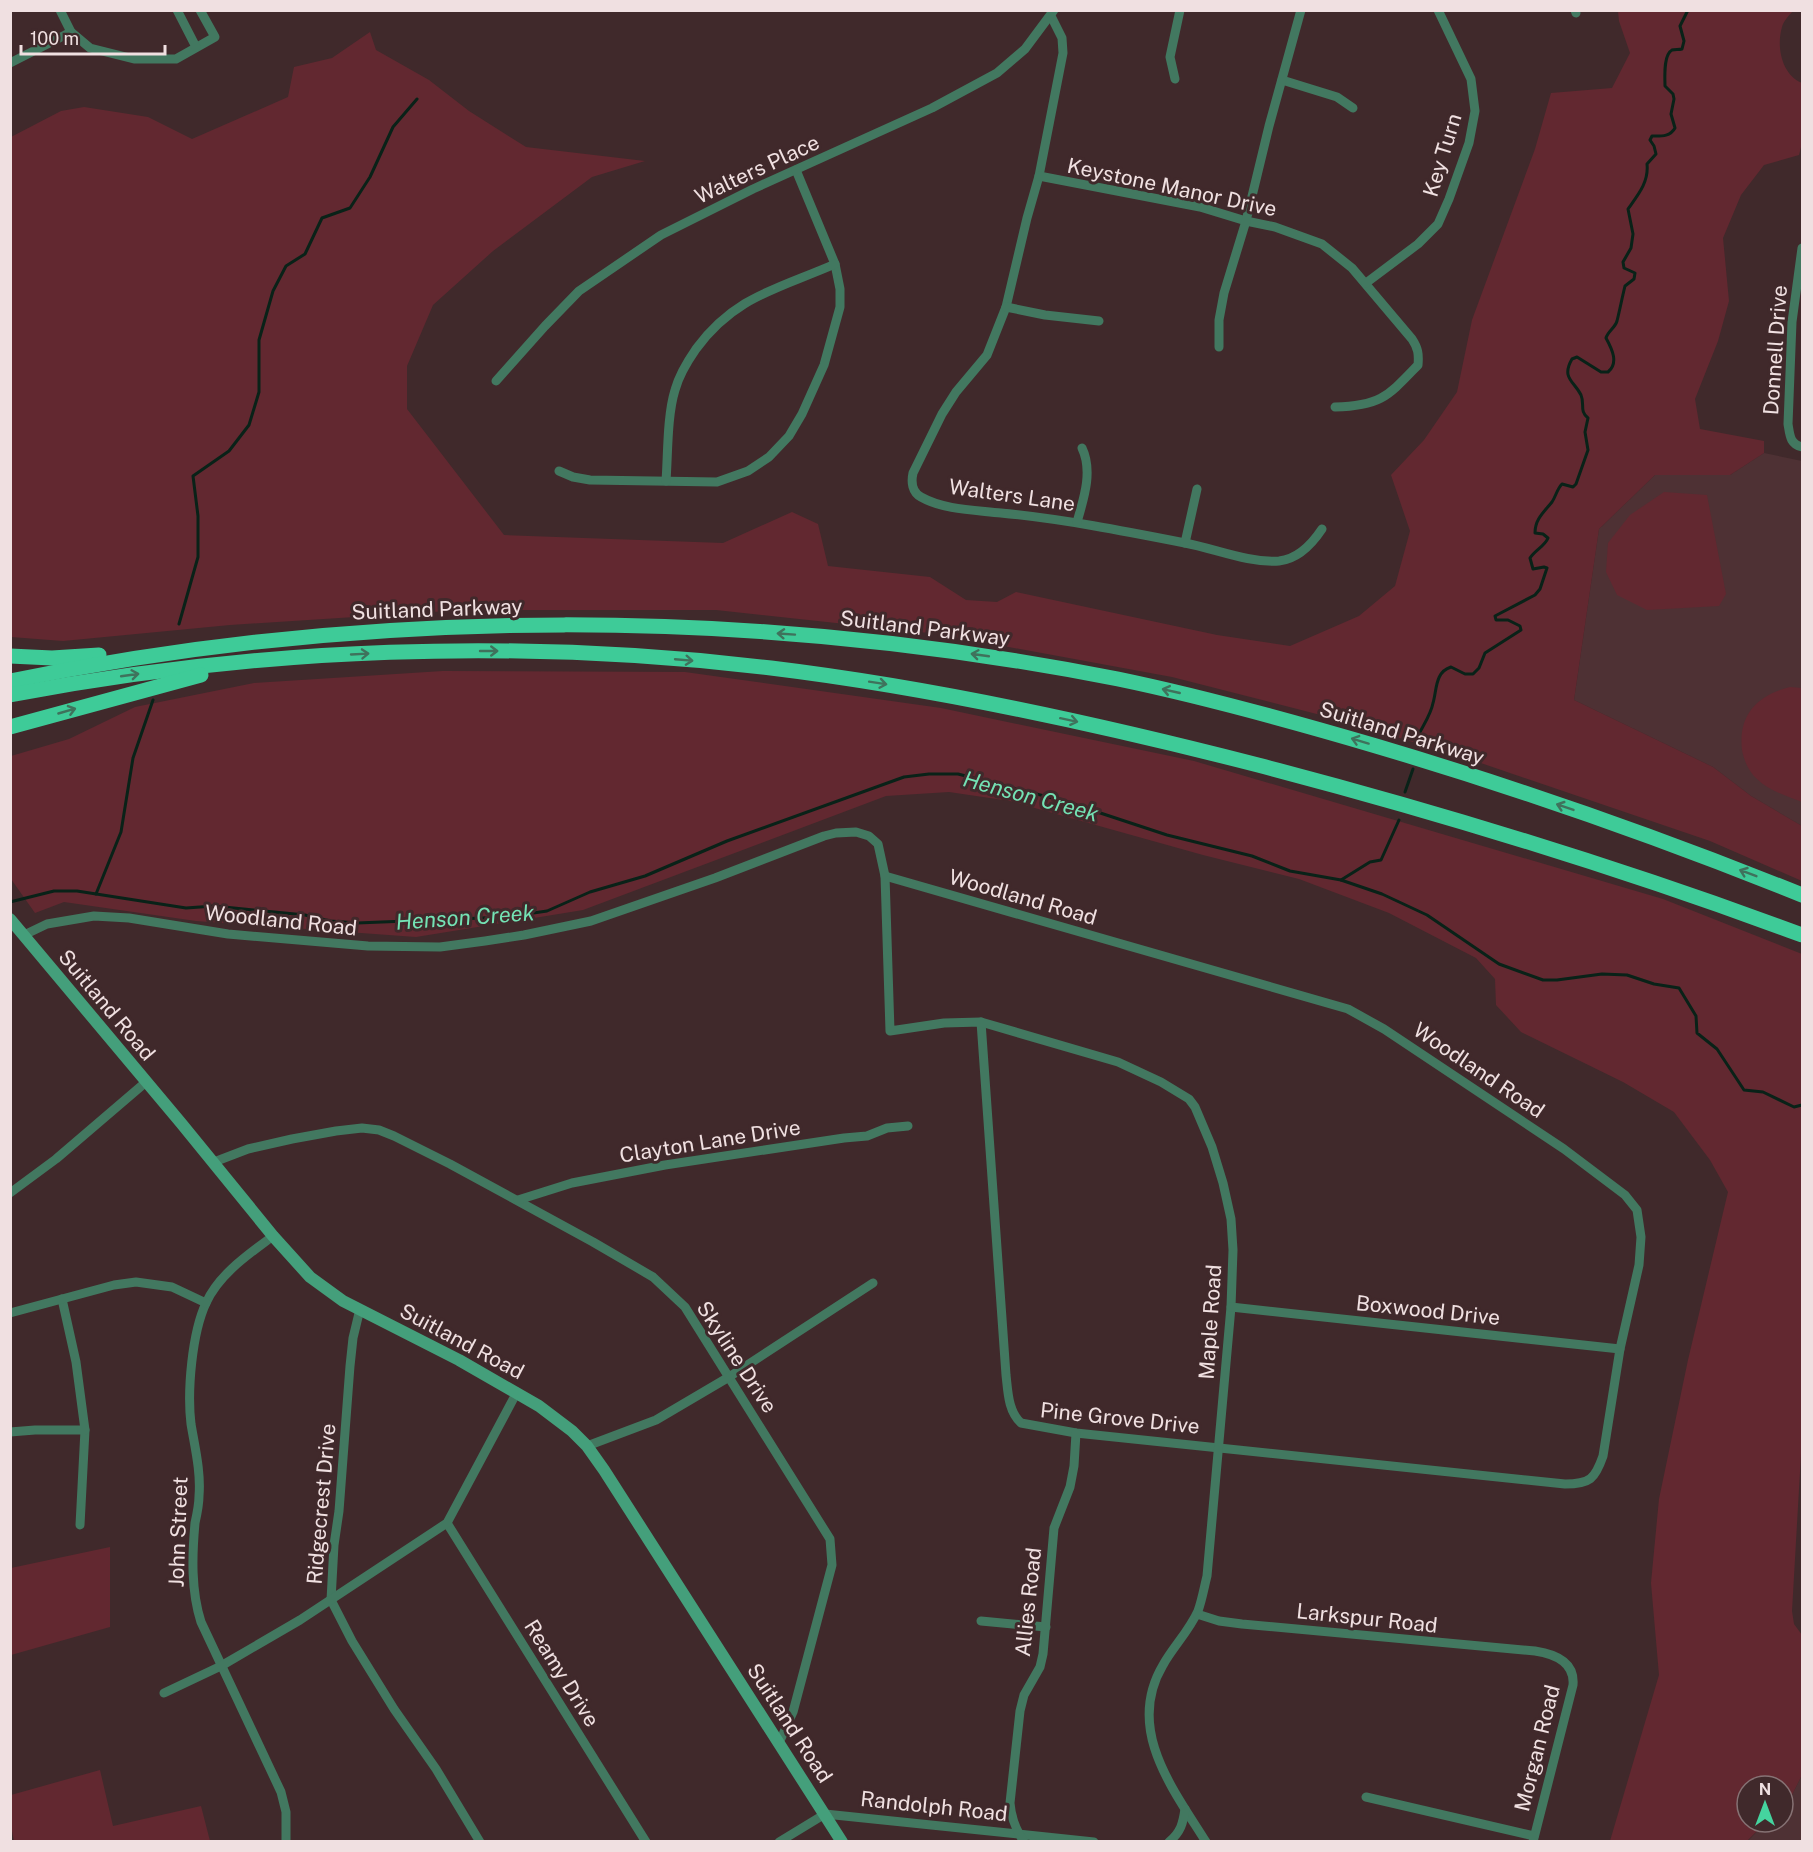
<svg xmlns="http://www.w3.org/2000/svg" width="1813" height="1852" font-family="'Public Sans',sans-serif">
  <rect width="100%" height="100%" fill="#40292b"/>
  <!-- built -->
  <g fill="#4e3134">
    <polygon points="1764,453 1802,461 1802,826 1751,796 1713,767 1574,700 1599,529 1655,475 1730,475"/>
    <polygon points="1802,1775 1802,1841 1747,1842 1766,1822 1783,1822 1783,1804 1792,1795"/>
  </g>
  <!-- green -->
  <g fill="#622830">
    <path d="M1618,11H1793C1789,15 1783,22 1782,27C1776,47 1782,75 1802,83V143L1799,155L1764,165L1741,195L1723,238L1729,301L1718,341L1695,399L1700,429L1764,441V453L1730,475H1655L1599,529L1574,700L1713,767L1751,796L1802,826V881L1710,841L1472,760L1344,721L1172,677L938,634L716,610H463L230,625L63,641L11,637V137L61,111L84,107L148,117L192,139L288,97L294,67L332,58L370,32L376,50L429,80L469,111L526,147L645,161L592,177L493,251L433,305L407,366V409L504,535L723,543L792,512L818,524L828,566L930,577L966,600L997,602L1016,592L1217,635L1290,646L1359,616L1395,586L1410,531L1391,475L1424,440L1457,392L1472,320L1535,149L1551,93L1612,88L1630,53L1619,21Z"/>
    <polygon points="1664,492 1707,495 1726,594 1719,606 1647,610 1617,595 1606,572 1608,543 1630,515"/>
    <polygon points="443,671 685,672 941,708 1194,761 1663,899 1802,954 1802,1437 1792,1611 1794,1624 1802,1635 1802,1775 1792,1795 1783,1804 1783,1786 1747,1786 1747,1822 1766,1822 1747,1841 1610,1841 1659,1675 1651,1583 1659,1499 1688,1360 1728,1192 1710,1160 1674,1112 1623,1082 1521,1032 1496,1005 1495,979 1476,958 1389,913 1299,879 1203,855 1010,801 949,792 886,796 583,910 416,937 196,921 64,902 35,913 11,879 11,756 69,739 135,707 254,683"/>
    <path d="M1790,687L1802,688V802C1787,796 1769,791 1757,779C1749,772 1744,761 1742,750C1738,715 1757,695 1790,687Z"/>
    <polygon points="110,1547 110,1627 11,1655 11,1568"/>
    <polygon points="100,1770 113,1826 201,1806 210,1841 14,1841 11,1826 11,1795"/>
  </g>
  <g fill="none" stroke-linecap="round" stroke-linejoin="round">
    <!-- stream -->
    <g stroke="#092218" stroke-width="3">
      <polyline points="179,624 198,557 198,516 193,476 229,451 249,425 259,392 259,340 273,291 286,266 305,254 322,218 350,208 370,177 393,127 417,99"/>
      <path d="M1419,734C1424,724 1431,714 1433,703C1437,689 1435,672 1451,667L1465,674H1473L1479,668L1485,653L1521,630L1520,626L1508,620H1496L1495,616L1535,595L1540,589L1547,568L1544,567L1533,569L1530,558C1535,550 1545,546 1548,538L1543,534L1535,533C1535,519 1544,512 1552,502C1556,496 1557,489 1562,484L1573,487L1576,484L1588,450L1585,432L1588,418C1579,411 1585,404 1581,395C1574,381 1561,378 1572,359L1577,357L1601,372H1608C1619,363 1612,349 1606,338C1608,331 1615,328 1617,321C1620,309 1622,298 1625,286L1634,279L1635,273L1624,268L1623,262L1631,248L1633,234L1628,209C1638,195 1649,182 1647,164L1656,154L1654,146L1650,140L1652,136C1661,136 1670,137 1675,128L1671,114L1674,99L1673,94L1665,86C1665,78 1663,55 1672,50C1675,49 1679,50 1682,49L1684,41L1680,26L1688,10"/>
      <polyline points="1405,792 1413,769"/>
      <polyline points="1341,880 1370,862 1381,860 1399,820"/>
      <polyline points="96,894 121,832 133,758 153,700"/>
      <polyline points="10,902 54,891 77,891 186,908 214,906 305,915 330,921 357,923 507,917 547,911 590,892 645,876 727,841 904,777 929,774 958,774 1064,801 1167,835 1252,856 1290,871 1341,880 1382,894 1427,915 1499,964 1543,980 1557,980 1602,974 1627,975 1654,984 1679,988 1696,1016 1697,1033 1717,1049 1744,1090 1763,1092 1794,1107 1802,1105"/>
    </g>
    <!-- minor -->
    <g stroke="#427860" stroke-width="9">
      <polyline points="60,10 71,32 90,48 134,59 176,59 215,37 200,10"/>
      <polyline points="177,10 196,47"/>
      <polyline points="1575,10 1576,13"/>
      <path d="M1051,16L1062,38L1063,53L1039,176L1027,218L1006,307L987,355L956,392L942,414L913,473C911,482 912,492 921,497C944,510 975,510 1001,513C1063,519 1124,531 1185,543C1216,549 1248,563 1279,561C1298,559 1312,544 1322,529"/>
      <polyline points="10,63 71,32"/>
      <polyline points="1175,79 1170,57 1180,10"/>
      <polyline points="1282,80 1337,97 1353,108"/>
      <path d="M1039,176L1200,207L1246,221L1275,227L1322,244L1352,268L1412,339C1418,348 1419,354 1418,365C1388,396 1381,406 1335,407"/>
      <path d="M1802,248L1792,322L1788,424C1790,436 1790,444 1802,447"/>
      <polyline points="1366,283 1418,244 1438,224 1449,199 1469,143 1475,111 1471,79 1438,10"/>
      <polyline points="1006,307 1045,315 1099,321"/>
      <polyline points="1219,347 1219,320 1224,293 1246,221 1269,126 1301,10"/>
      <polyline points="496,381 545,326 579,291 661,235 753,189 932,108 997,73 1025,49 1054,10"/>
      <polyline points="559,471 573,477 590,480 717,482 748,471 769,457 789,436 802,414 824,365 840,307 840,289 835,264 796,170"/>
      <path d="M666,481C668,454 667,416 675,390C679,375 687,362 696,349C735,296 778,289 835,264"/>
      <path d="M1077,522C1084,498 1093,471 1082,448"/>
      <polyline points="1185,543 1197,489"/>
      <path d="M885,876L1348,1009L1384,1029L1564,1149L1625,1195L1637,1210L1641,1237L1639,1265L1620,1349L1603,1456C1595,1479 1590,1484 1565,1484L1076,1433L1021,1423C1008,1411 1008,1392 1006,1375L981,1022"/>
      <path d="M24,935L47,924L94,916L129,918L228,934L368,946L440,947L485,941L524,935L591,921L715,878L824,836L836,833L856,832L869,836L878,844L885,876L890,1031L944,1023L981,1022L1118,1062L1161,1082L1189,1099L1195,1107L1212,1147L1223,1183L1231,1219L1233,1250L1231,1307L1207,1576C1204,1588 1202,1600 1198,1611C1189,1631 1173,1647 1163,1665C1125,1729 1173,1789 1206,1842"/>
      <polyline points="214,1162 248,1149 292,1139 336,1131 362,1128 379,1130 394,1136 450,1164 593,1242 653,1277 685,1307 830,1539 832,1565 793,1712 779,1743"/>
      <polyline points="10,1193 56,1159 146,1082"/>
      <polyline points="518,1200 572,1183 665,1165 844,1138 867,1136 887,1128 908,1126"/>
      <path d="M273,1236C249,1254 219,1274 206,1303C192,1333 187,1391 191,1424C195,1448 201,1472 199,1496C199,1505 197,1514 195,1523C192,1556 191,1591 201,1622L281,1792L286,1812V1842"/>
      <polyline points="62,1299 76,1362 85,1430 80,1525"/>
      <polyline points="1231,1307 1620,1349"/>
      <polyline points="360,1309 353,1338 350,1366 339,1511 334,1545 331,1600 352,1641 394,1709 436,1769 480,1842"/>
      <polyline points="10,1313 114,1285 136,1282 172,1287 206,1303"/>
      <polyline points="10,1432 35,1430 85,1430"/>
      <polyline points="587,1446 656,1420 729,1377 873,1283"/>
      <polyline points="447,1523 646,1842"/>
      <path d="M1197,1614L1219,1621L1242,1624L1535,1651C1555,1654 1575,1662 1573,1685L1533,1842"/>
      <polyline points="981,1621 1046,1627"/>
      <polyline points="164,1693 221,1666 300,1620 447,1523 517,1392"/>
      <polyline points="1366,1797 1534,1836"/>
      <polyline points="779,1842 825,1814 1094,1842"/>
      <path d="M1024,1842C1016,1830 1011,1817 1010,1803L1020,1711L1024,1695L1040,1667L1043,1654L1054,1528L1070,1487L1074,1466L1076,1433"/>
      <path d="M1169,1842C1181,1832 1183,1823 1185,1809"/>
    </g>
    <!-- secondary -->
    <polyline stroke="#449f7b" stroke-width="12" points="10,919 181,1123 273,1236 310,1277 343,1301 459,1360 539,1406 572,1431 587,1446 604,1470 842,1842"/>
    <!-- trunk -->
    <g stroke="#3ecb98" stroke-width="15">
      <polyline points="10,656 52,658 99,655"/>
      <path d="M10,681C374,606 754,607 1118,679C1205,697 1291,721 1376,746C1521,789 1663,839 1802,895"/>
      <path d="M10,695C260,647 519,638 771,668C935,688 1098,724 1258,765C1442,813 1624,869 1802,935"/>
      <polyline points="10,727 201,675"/>
    </g>
  </g>
  <!-- one-way arrows -->
  <defs><path id="oneway-shaft" d="M-6 0H5M1.5-3L5.5 0L1.5 3" fill="none" stroke-width="1.6" stroke-linecap="round" stroke-linejoin="round" transform="scale(1.5)"/></defs>
  <g stroke="#3f725c">
    <use href="#oneway-shaft" transform="translate(786 634) rotate(-176)"/>
    <use href="#oneway-shaft" transform="translate(489 651)"/>
    <use href="#oneway-shaft" transform="translate(360 654) rotate(-3)"/>
    <use href="#oneway-shaft" transform="translate(980 655) rotate(-172)"/>
    <use href="#oneway-shaft" transform="translate(684 660) rotate(5)"/>
    <use href="#oneway-shaft" transform="translate(130 675) rotate(-8)"/>
    <use href="#oneway-shaft" transform="translate(878 683) rotate(9)"/>
    <use href="#oneway-shaft" transform="translate(1171 691) rotate(-167)"/>
    <use href="#oneway-shaft" transform="translate(67 711) rotate(-16)"/>
    <use href="#oneway-shaft" transform="translate(1069 720) rotate(12)"/>
    <use href="#oneway-shaft" transform="translate(1360 741) rotate(-163)"/>
    <use href="#oneway-shaft" transform="translate(1565 807) rotate(-161)"/>
    <use href="#oneway-shaft" transform="translate(1748 873) rotate(-159)"/>
  </g>
  <g text-anchor="middle" dominant-baseline="central" stroke-width="6" stroke-linejoin="round" paint-order="stroke">
    <!-- street labels -->
    <g font-size="21" fill="#f0e0e1" stroke="#40292b">
      <text transform="translate(1442 155) rotate(-73)">Key Turn</text>
      <text transform="translate(757 169) rotate(-25)">Walters Place</text>
      <text transform="translate(1172 187) rotate(12)">Keystone Manor Drive</text>
      <text transform="translate(1775 350) rotate(-86)">Donnell Drive</text>
      <text transform="translate(1012 495) rotate(8)">Walters Lane</text>
      <text transform="translate(437 609) rotate(-2)">Suitland Parkway</text>
      <text transform="translate(925 628) rotate(7)">Suitland Parkway</text>
      <text transform="translate(1402 733) rotate(17)">Suitland Parkway</text>
      <text transform="translate(1023 897) rotate(16)">Woodland Road</text>
      <text transform="translate(281 920) rotate(6)">Woodland Road</text>
      <text transform="translate(107 1005) rotate(50)">Suitland Road</text>
      <text transform="translate(1479 1070) rotate(34)">Woodland Road</text>
      <text transform="translate(710 1141) rotate(-9)">Clayton Lane Drive</text>
      <text transform="translate(1428 1310) rotate(6)">Boxwood Drive</text>
      <text transform="translate(1210 1322) rotate(-86)">Maple Road</text>
      <text transform="translate(462 1341) rotate(28)">Suitland Road</text>
      <text transform="translate(737 1357) rotate(57)">Skyline Drive</text>
      <text transform="translate(1120 1418) rotate(6)">Pine Grove Drive</text>
      <text transform="translate(321 1504) rotate(-85)">Ridgecrest Drive</text>
      <text transform="translate(178 1532) rotate(-88)">John Street</text>
      <text transform="translate(1028 1602) rotate(-84)">Allies Road</text>
      <text transform="translate(1367 1618) rotate(6)">Larkspur Road</text>
      <text transform="translate(562 1673) rotate(58)">Reamy Drive</text>
      <text transform="translate(790 1723) rotate(57)">Suitland Road</text>
      <text transform="translate(1537 1748) rotate(-76)">Morgan Road</text>
      <text transform="translate(934 1806) rotate(6)">Randolph Road</text>
    </g>
    <!-- water labels -->
    <g font-size="22" font-style="italic" fill="#74e2b4" stroke="#40292b">
      <text transform="translate(1031 796) rotate(15)">Henson Creek</text>
      <text transform="translate(465 917) rotate(-4)">Henson Creek</text>
    </g>
  </g>
  <!-- border -->
  <rect width="1813" height="1852" fill="none" stroke="#f0e0e1" stroke-width="24"/>
  <!-- north arrow -->
  <g transform="translate(1765 1804)"><circle r="28" fill="#40292b" stroke="#867274" stroke-width="1.5"/>
  <path d="M0-4.5L10 22L0 15L-10 22Z" fill="#45d49f"/>
  <text y="-9" font-size="16" font-weight="bold" text-anchor="middle" fill="#f0e0e1">N</text>
  </g>
  <!-- scale -->
  <path d="M21 45v9h144v-9" fill="none" stroke="#f0e0e1" stroke-width="3"/>
  <text x="30" y="45" font-size="18" fill="#f0e0e1" stroke="#40292b" stroke-width="4.5" paint-order="stroke">100 m</text>
</svg>
